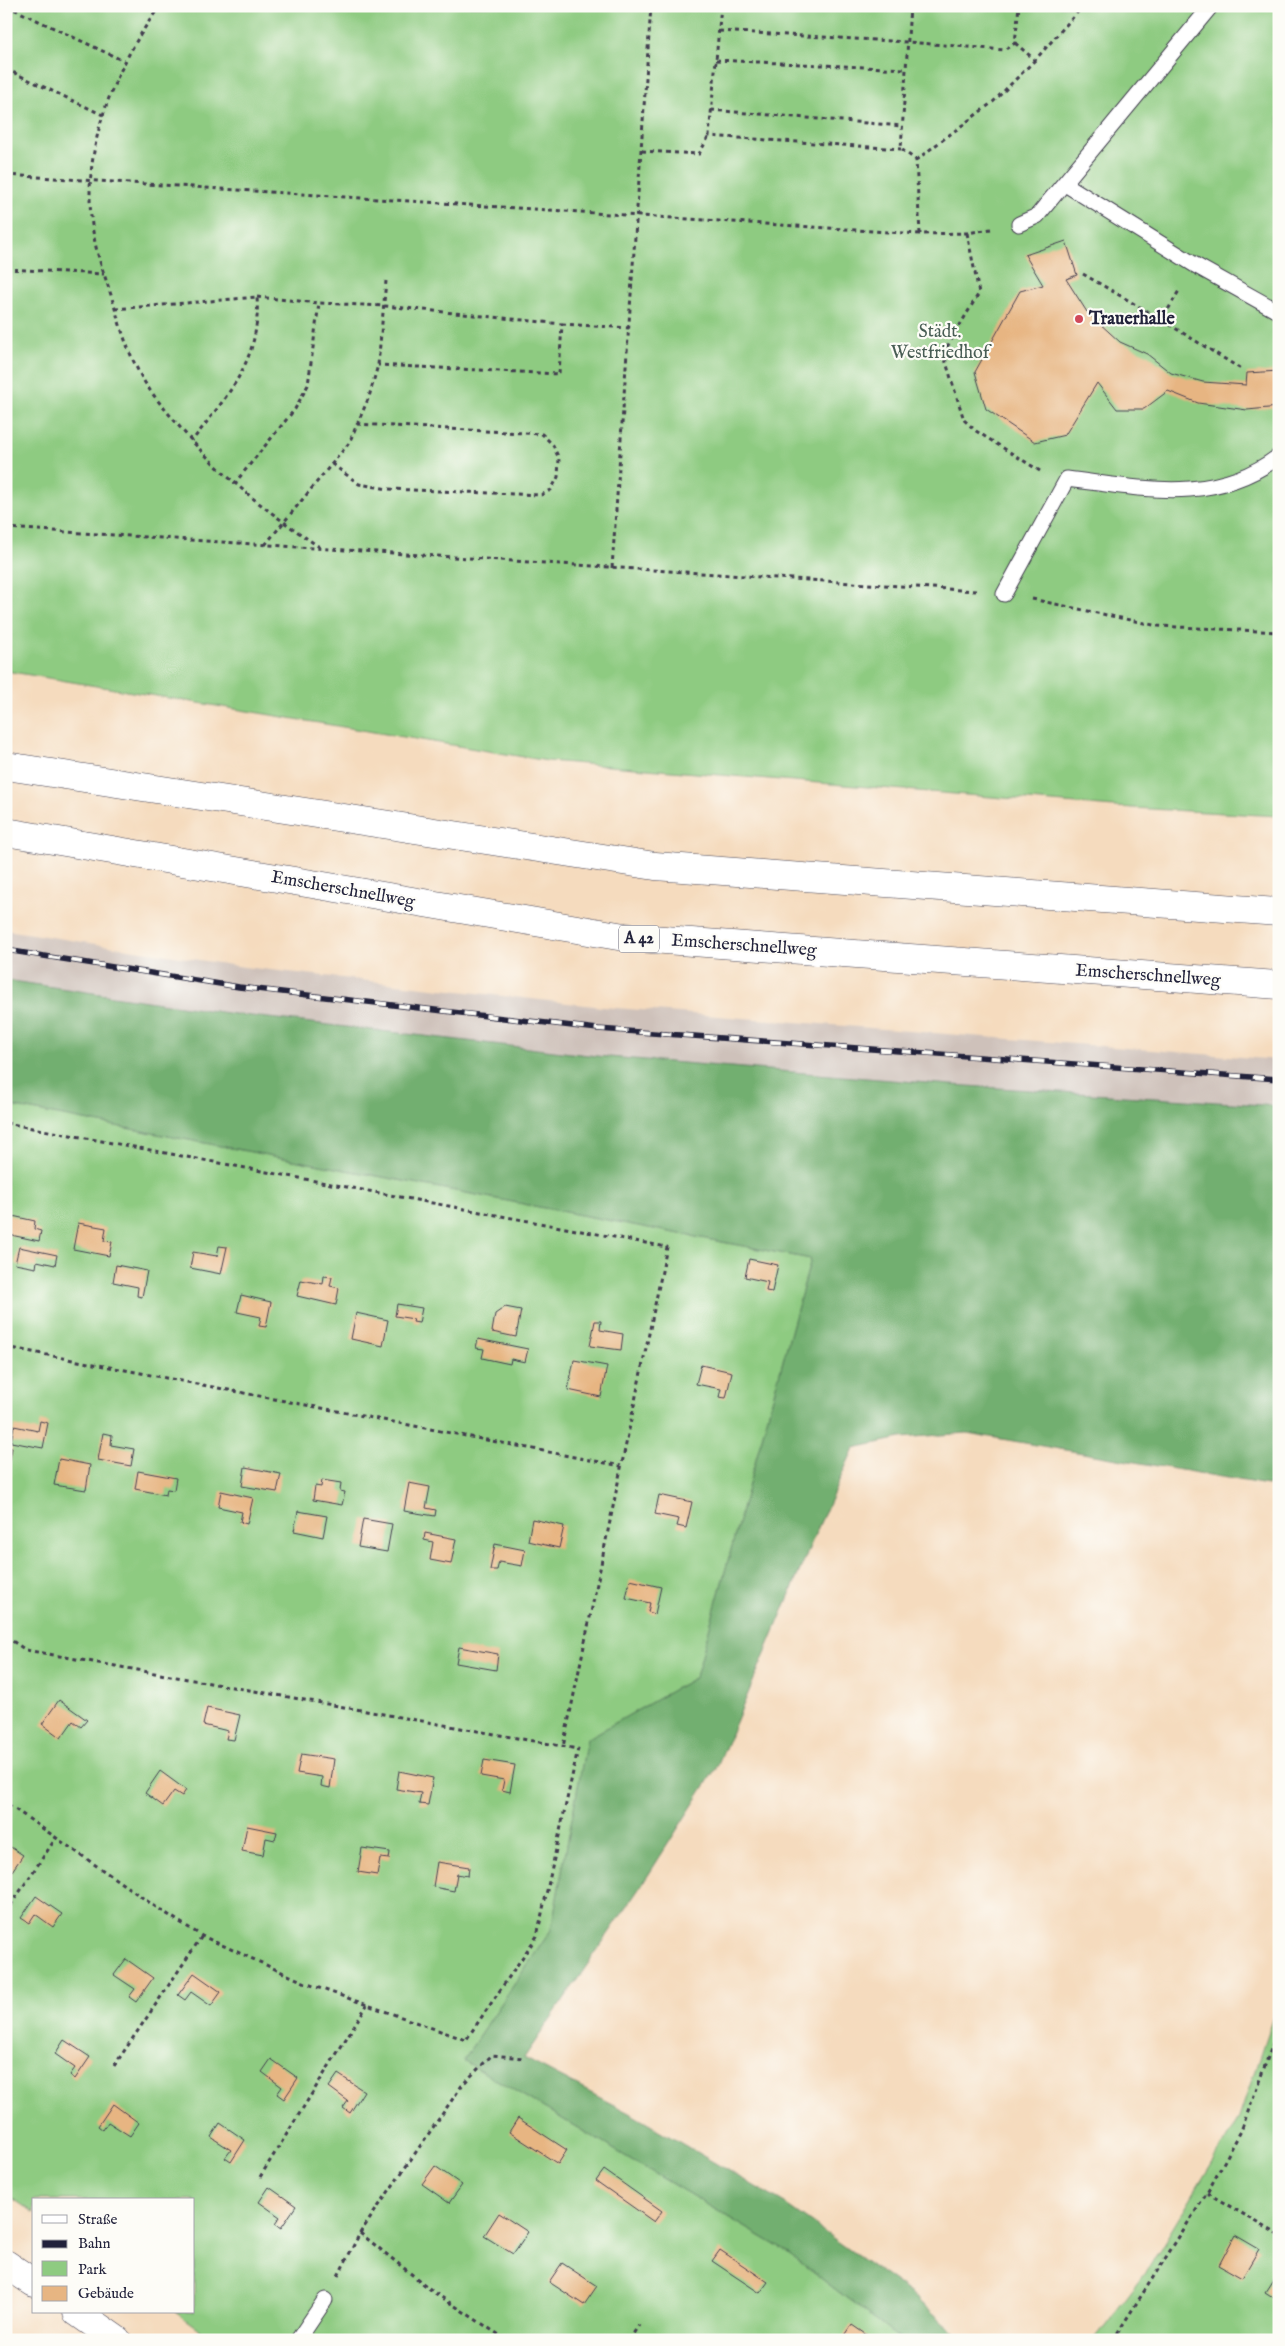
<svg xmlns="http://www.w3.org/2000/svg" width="1285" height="2346" font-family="'IM FELL English',serif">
  <rect width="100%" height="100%" fill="#fdfcf7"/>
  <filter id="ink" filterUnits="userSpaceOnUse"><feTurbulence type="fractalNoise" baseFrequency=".02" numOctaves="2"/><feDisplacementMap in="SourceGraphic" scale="10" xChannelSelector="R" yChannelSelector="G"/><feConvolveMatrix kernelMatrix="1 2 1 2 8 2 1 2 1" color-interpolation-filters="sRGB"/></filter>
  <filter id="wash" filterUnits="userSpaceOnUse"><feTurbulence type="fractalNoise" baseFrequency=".0096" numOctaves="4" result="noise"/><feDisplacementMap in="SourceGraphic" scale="20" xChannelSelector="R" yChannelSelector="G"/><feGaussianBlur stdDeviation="1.12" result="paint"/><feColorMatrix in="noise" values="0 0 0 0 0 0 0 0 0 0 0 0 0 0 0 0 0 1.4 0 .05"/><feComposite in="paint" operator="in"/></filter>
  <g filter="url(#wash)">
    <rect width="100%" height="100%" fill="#f5dbbe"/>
    <!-- industrial -->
    <polygon fill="#cec1ba" points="6,930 244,967 603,1007 1279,1060 1279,1106 952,1085 597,1056 234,1014 6,980"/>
    <!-- green -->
    <g fill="#8ecb81" stroke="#58765e">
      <polygon points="6,6 1279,6 1279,816 1114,807 548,761 6,671"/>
      <polygon points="6,1105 811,1259 696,1677 587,1739 551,1930 463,2060 787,2252 901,2340 214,2340 175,2312 194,2312 194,2200 34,2200 34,2213 6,2194"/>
      <polygon points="1279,1999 1279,2340 1094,2340 1148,2269 1239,2118"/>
    </g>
    <!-- forest -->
    <polygon fill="#72af6f" stroke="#4a6855" points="6,980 234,1014 597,1056 952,1085 1279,1106 1279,1487 967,1433 901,1438 854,1448 816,1532 718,1765 649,1874 524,2058 633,2115 785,2204 913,2295 963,2340 901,2340 787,2252 463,2060 551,1930 587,1739 696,1677 811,1259 6,1105"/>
    <g id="blocks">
      <!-- building -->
      <g fill="#e7b582">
        <polygon points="1066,241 1077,275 1066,279 1087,312 1120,342 1147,354 1171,373 1203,382 1246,385 1247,373 1279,371 1279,407 1247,410 1198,403 1168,391 1144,409 1117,409 1097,383 1065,435 1035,442 986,409 975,372 1020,291 1043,285 1025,255"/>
        <polygon points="8,1215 35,1221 34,1229 41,1231 39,1241 6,1234"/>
        <polygon points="78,1223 106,1228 104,1241 112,1242 109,1256 73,1249"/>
        <polygon points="219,1246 227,1247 221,1274 190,1268 193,1252 217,1256"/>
        <polygon points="19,1247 57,1255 55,1265 37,1261 36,1268 15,1264"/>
        <polygon points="749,1259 778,1265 772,1292 766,1291 768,1282 745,1277"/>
        <polygon points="116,1265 147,1271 142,1297 137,1296 138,1287 113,1282"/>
        <polygon points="324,1276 332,1277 330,1286 339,1288 336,1305 297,1296 301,1280 323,1284"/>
        <polygon points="241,1295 271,1302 266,1327 259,1326 261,1317 237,1312"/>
        <polygon points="397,1304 422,1308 419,1323 413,1322 414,1319 395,1316"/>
        <polygon points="505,1307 521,1310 516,1337 492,1332 495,1314"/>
        <polygon points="356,1313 388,1320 383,1346 351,1339"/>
        <polygon points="595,1321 601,1321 600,1330 623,1334 621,1350 590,1346"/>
        <polygon points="478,1339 528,1349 525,1362 511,1359 510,1364 482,1358 484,1349 476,1348"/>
        <polygon points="574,1360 607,1366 601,1397 568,1390"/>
        <polygon points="701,1365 732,1372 726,1398 719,1397 721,1389 696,1384"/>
        <polygon points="40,1421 48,1423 43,1448 11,1442 14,1426 38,1431"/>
        <polygon points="103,1433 112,1435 111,1445 134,1449 131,1466 98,1460"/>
        <polygon points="6,1447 12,1448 7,1476 6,1476"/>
        <polygon points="59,1459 90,1465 86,1490 54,1485"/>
        <polygon points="245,1467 281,1474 277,1492 242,1486"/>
        <polygon points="138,1471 176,1478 174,1490 167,1489 166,1495 135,1489"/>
        <polygon points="322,1480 341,1483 340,1491 345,1492 342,1505 313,1500 315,1486 321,1487"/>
        <polygon points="409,1483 430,1487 426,1508 436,1510 435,1516 404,1511"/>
        <polygon points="221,1491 253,1498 247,1524 240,1522 242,1512 218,1507"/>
        <polygon points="659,1495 692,1502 686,1528 677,1526 679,1519 655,1514"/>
        <polygon points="298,1511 327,1516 323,1537 294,1531"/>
        <polygon points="363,1519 392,1524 387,1552 358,1547"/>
        <polygon points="532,1519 564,1526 559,1548 528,1541"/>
        <polygon points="425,1533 456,1539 451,1564 430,1560 433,1542 424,1540"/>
        <polygon points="495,1544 525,1550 522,1566 499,1562 497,1570 490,1570"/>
        <polygon points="630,1580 661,1587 655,1614 648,1612 650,1603 626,1598"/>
        <polygon points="459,1647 498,1654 496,1670 456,1663"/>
        <polygon points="59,1700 87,1720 81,1727 73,1721 61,1738 42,1724"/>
        <polygon points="207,1708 240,1715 234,1740 226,1739 228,1731 203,1725"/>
        <polygon points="301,1754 334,1759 330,1788 321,1786 322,1777 297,1773"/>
        <polygon points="484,1760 515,1765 510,1792 502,1790 504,1780 481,1776"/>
        <polygon points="160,1771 186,1790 182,1796 174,1791 163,1806 145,1793"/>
        <polygon points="399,1771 433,1778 428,1805 419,1804 421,1793 396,1789"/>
        <polygon points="247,1826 277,1832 275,1840 266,1838 263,1855 242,1851"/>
        <polygon points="6,1844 23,1855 8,1877 6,1876"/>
        <polygon points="362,1848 390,1852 389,1859 380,1858 377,1875 358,1872"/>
        <polygon points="437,1862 469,1867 468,1876 457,1874 454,1891 433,1887"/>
        <polygon points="36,1896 62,1914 53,1927 35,1914 29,1923 21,1918"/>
        <polygon points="126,1959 153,1978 136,2002 129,1997 135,1989 114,1975"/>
        <polygon points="194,1973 221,1992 211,2006 191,1992 185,2000 178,1995"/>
        <polygon points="64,2040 90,2057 75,2079 70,2075 75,2068 55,2054"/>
        <polygon points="271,2059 298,2078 284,2099 277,2094 282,2087 262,2072"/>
        <polygon points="338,2074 364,2091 350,2113 343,2108 348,2101 329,2087"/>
        <polygon points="113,2104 139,2123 130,2136 108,2122 103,2130 98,2126"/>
        <polygon points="518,2118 567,2150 558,2164 509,2132"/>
        <polygon points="220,2123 245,2140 231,2162 225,2158 231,2150 211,2137"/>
        <polygon points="435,2166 462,2185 449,2203 422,2184"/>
        <polygon points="604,2170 662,2211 654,2222 596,2181"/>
        <polygon points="269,2187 296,2206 281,2228 275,2224 280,2217 259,2202"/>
        <polygon points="499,2213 528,2232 513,2254 484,2236"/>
        <polygon points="1235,2235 1259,2249 1242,2278 1219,2265"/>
        <polygon points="720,2250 768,2282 760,2293 712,2261"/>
        <polygon points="562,2263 597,2286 584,2305 549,2282"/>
        <polygon points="1279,2270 1279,2301 1265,2292"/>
        <polygon points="852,2325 874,2340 842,2340"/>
      </g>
    </g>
  </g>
  <g filter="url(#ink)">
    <use href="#blocks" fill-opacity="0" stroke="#423e4f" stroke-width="1"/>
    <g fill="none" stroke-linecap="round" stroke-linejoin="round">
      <!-- service casing -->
      <g stroke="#423e4f" stroke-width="17">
        <g id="service">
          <polyline points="1065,184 1195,265 1279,312"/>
          <polyline points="1019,224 1037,216 1211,6"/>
          <path d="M1004,594L1067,479C1142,488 1214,506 1279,456"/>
          <polyline points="298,2340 325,2300"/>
        </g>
      </g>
      <!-- tertiary casing -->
      <g stroke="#423e4f" stroke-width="29">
        <g id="tertiary">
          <polyline points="6,2264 34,2283"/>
          <polyline points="77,2312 117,2340"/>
        </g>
      </g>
      <!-- motorway casing -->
      <g stroke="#423e4f" stroke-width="29">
        <g id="motorway">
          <polyline points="6,766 655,866 1279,912"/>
          <polyline points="6,832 624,937 1279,985"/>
        </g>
      </g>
      <!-- path -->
      <g stroke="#423e4f" stroke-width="3" stroke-dasharray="4 4" stroke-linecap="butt">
        <polyline points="7,6 126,62"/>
        <polyline points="148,6 157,10"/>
        <path d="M160,6C112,70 78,156 94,237C97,256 105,276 111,295C119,322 127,351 141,376C151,394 165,409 178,425C220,475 266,511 321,548"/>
        <polyline points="721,6 709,136 901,149"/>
        <polyline points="910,6 901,149 916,160 920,234"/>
        <polyline points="719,31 908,42 1004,50 1015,43 1019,6"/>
        <polyline points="1015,43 1035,60 1083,6"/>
        <polyline points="716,60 906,69"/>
        <polyline points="6,69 103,115"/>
        <polyline points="711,110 902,126"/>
        <polyline points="642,151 699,154 709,136"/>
        <polyline points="916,160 993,102 1035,60"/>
        <polyline points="6,175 920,234 967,233 991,229"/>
        <polyline points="967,233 979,293 947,347 945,359 964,420 976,431 1040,471"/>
        <polyline points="6,269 104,274"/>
        <polyline points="1083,274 1162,320 1180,289"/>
        <polyline points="257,297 319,303"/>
        <path d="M115,309L257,297C261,361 228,394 192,441"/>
        <polyline points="1162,320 1241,369"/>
        <polyline points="562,324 629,328"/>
        <polyline points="332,464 359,484 388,489 541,495 551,490 558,477 559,459 553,445 542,434 357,424"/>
        <polyline points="234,484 295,409 308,385 319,303 385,306 562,324 559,374 378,365"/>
        <polyline points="6,528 977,591"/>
        <polyline points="265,545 349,443 369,397 378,365 386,281"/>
        <polyline points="612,568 651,6"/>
        <polyline points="1032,599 1158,626 1279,632"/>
        <polyline points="6,1123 667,1247 563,1747"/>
        <polyline points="6,1347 621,1466"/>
        <polyline points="6,1637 26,1650 578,1749 537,1936 466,2040 308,1984 202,1936 156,1907 6,1803"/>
        <polyline points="6,1912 56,1838"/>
        <polyline points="114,2066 202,1936"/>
        <polyline points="260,2177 367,2005"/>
        <polyline points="1207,2193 1279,2235"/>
        <polyline points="360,2233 435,2293 507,2340"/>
        <polyline points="338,2276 360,2233 463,2084 492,2055 524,2058"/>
        <polyline points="629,2340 639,2325"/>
        <polyline points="1113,2340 1207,2193 1241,2131 1279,2027"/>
      </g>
      <!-- service -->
      <use href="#service" stroke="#fff" stroke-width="15"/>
      <!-- tertiary -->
      <use href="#tertiary" stroke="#fff" stroke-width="28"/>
      <!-- motorway -->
      <use href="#motorway" stroke="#fff" stroke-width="28"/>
      <!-- rail casing -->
      <g stroke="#22223b" stroke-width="5.5">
        <polyline id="rail" points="6,950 239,987 598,1029 1279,1079"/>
      </g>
      <!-- rail -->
      <use href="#rail" stroke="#fdfcf7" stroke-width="4" stroke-dasharray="11" stroke-linecap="butt"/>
    </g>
  </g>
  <!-- markers -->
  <circle fill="#d1495b" stroke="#fdfcf7" stroke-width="2" cx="1079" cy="319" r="5"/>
  <g text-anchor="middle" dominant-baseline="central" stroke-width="4.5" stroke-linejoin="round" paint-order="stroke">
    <!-- shield labels -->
    <rect fill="#fdfcf7" stroke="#646373" stroke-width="1" x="619" y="925.5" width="40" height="27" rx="4"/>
    <g font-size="16" font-weight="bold" fill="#22223b">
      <text x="639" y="939">A 42</text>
    </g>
    <!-- poi labels -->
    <g font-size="18" font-weight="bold" fill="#22223b" stroke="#fdfcf7" text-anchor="start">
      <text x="1089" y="319">Trauerhalle</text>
    </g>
    <!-- park labels -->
    <g font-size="18" fill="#485d54" stroke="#fdfcf7">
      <text x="940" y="332">Städt.<tspan x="940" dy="21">Westfriedhof</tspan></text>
    </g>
    <!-- street labels -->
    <g font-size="18" fill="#22223b" stroke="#fdfcf7">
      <text transform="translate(343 890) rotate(10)">Emscherschnellweg</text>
      <text transform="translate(744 946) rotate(4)">Emscherschnellweg</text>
      <text transform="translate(1148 976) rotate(4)">Emscherschnellweg</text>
    </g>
  </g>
  <!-- margin -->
  <rect width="1285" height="2346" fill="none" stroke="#fdfcf7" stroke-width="25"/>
  <!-- legend -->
  <rect x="32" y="2198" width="162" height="115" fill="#fdfcf7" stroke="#a5a5ac"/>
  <rect x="42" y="2215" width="25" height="8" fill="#ffffff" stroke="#a5a5ac"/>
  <text x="78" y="2224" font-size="15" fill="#22223b">Straße</text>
  <rect x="42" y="2240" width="25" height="8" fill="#22223b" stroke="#a5a5ac"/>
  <text x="78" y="2248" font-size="15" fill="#22223b">Bahn</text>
  <rect x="42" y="2261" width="25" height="15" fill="#8ecb81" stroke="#a5a5ac"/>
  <text x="78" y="2274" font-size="15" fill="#22223b">Park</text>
  <rect x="42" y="2286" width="25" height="15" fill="#e7b582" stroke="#a5a5ac"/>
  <text x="78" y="2298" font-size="15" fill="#22223b">Gebäude</text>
</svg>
